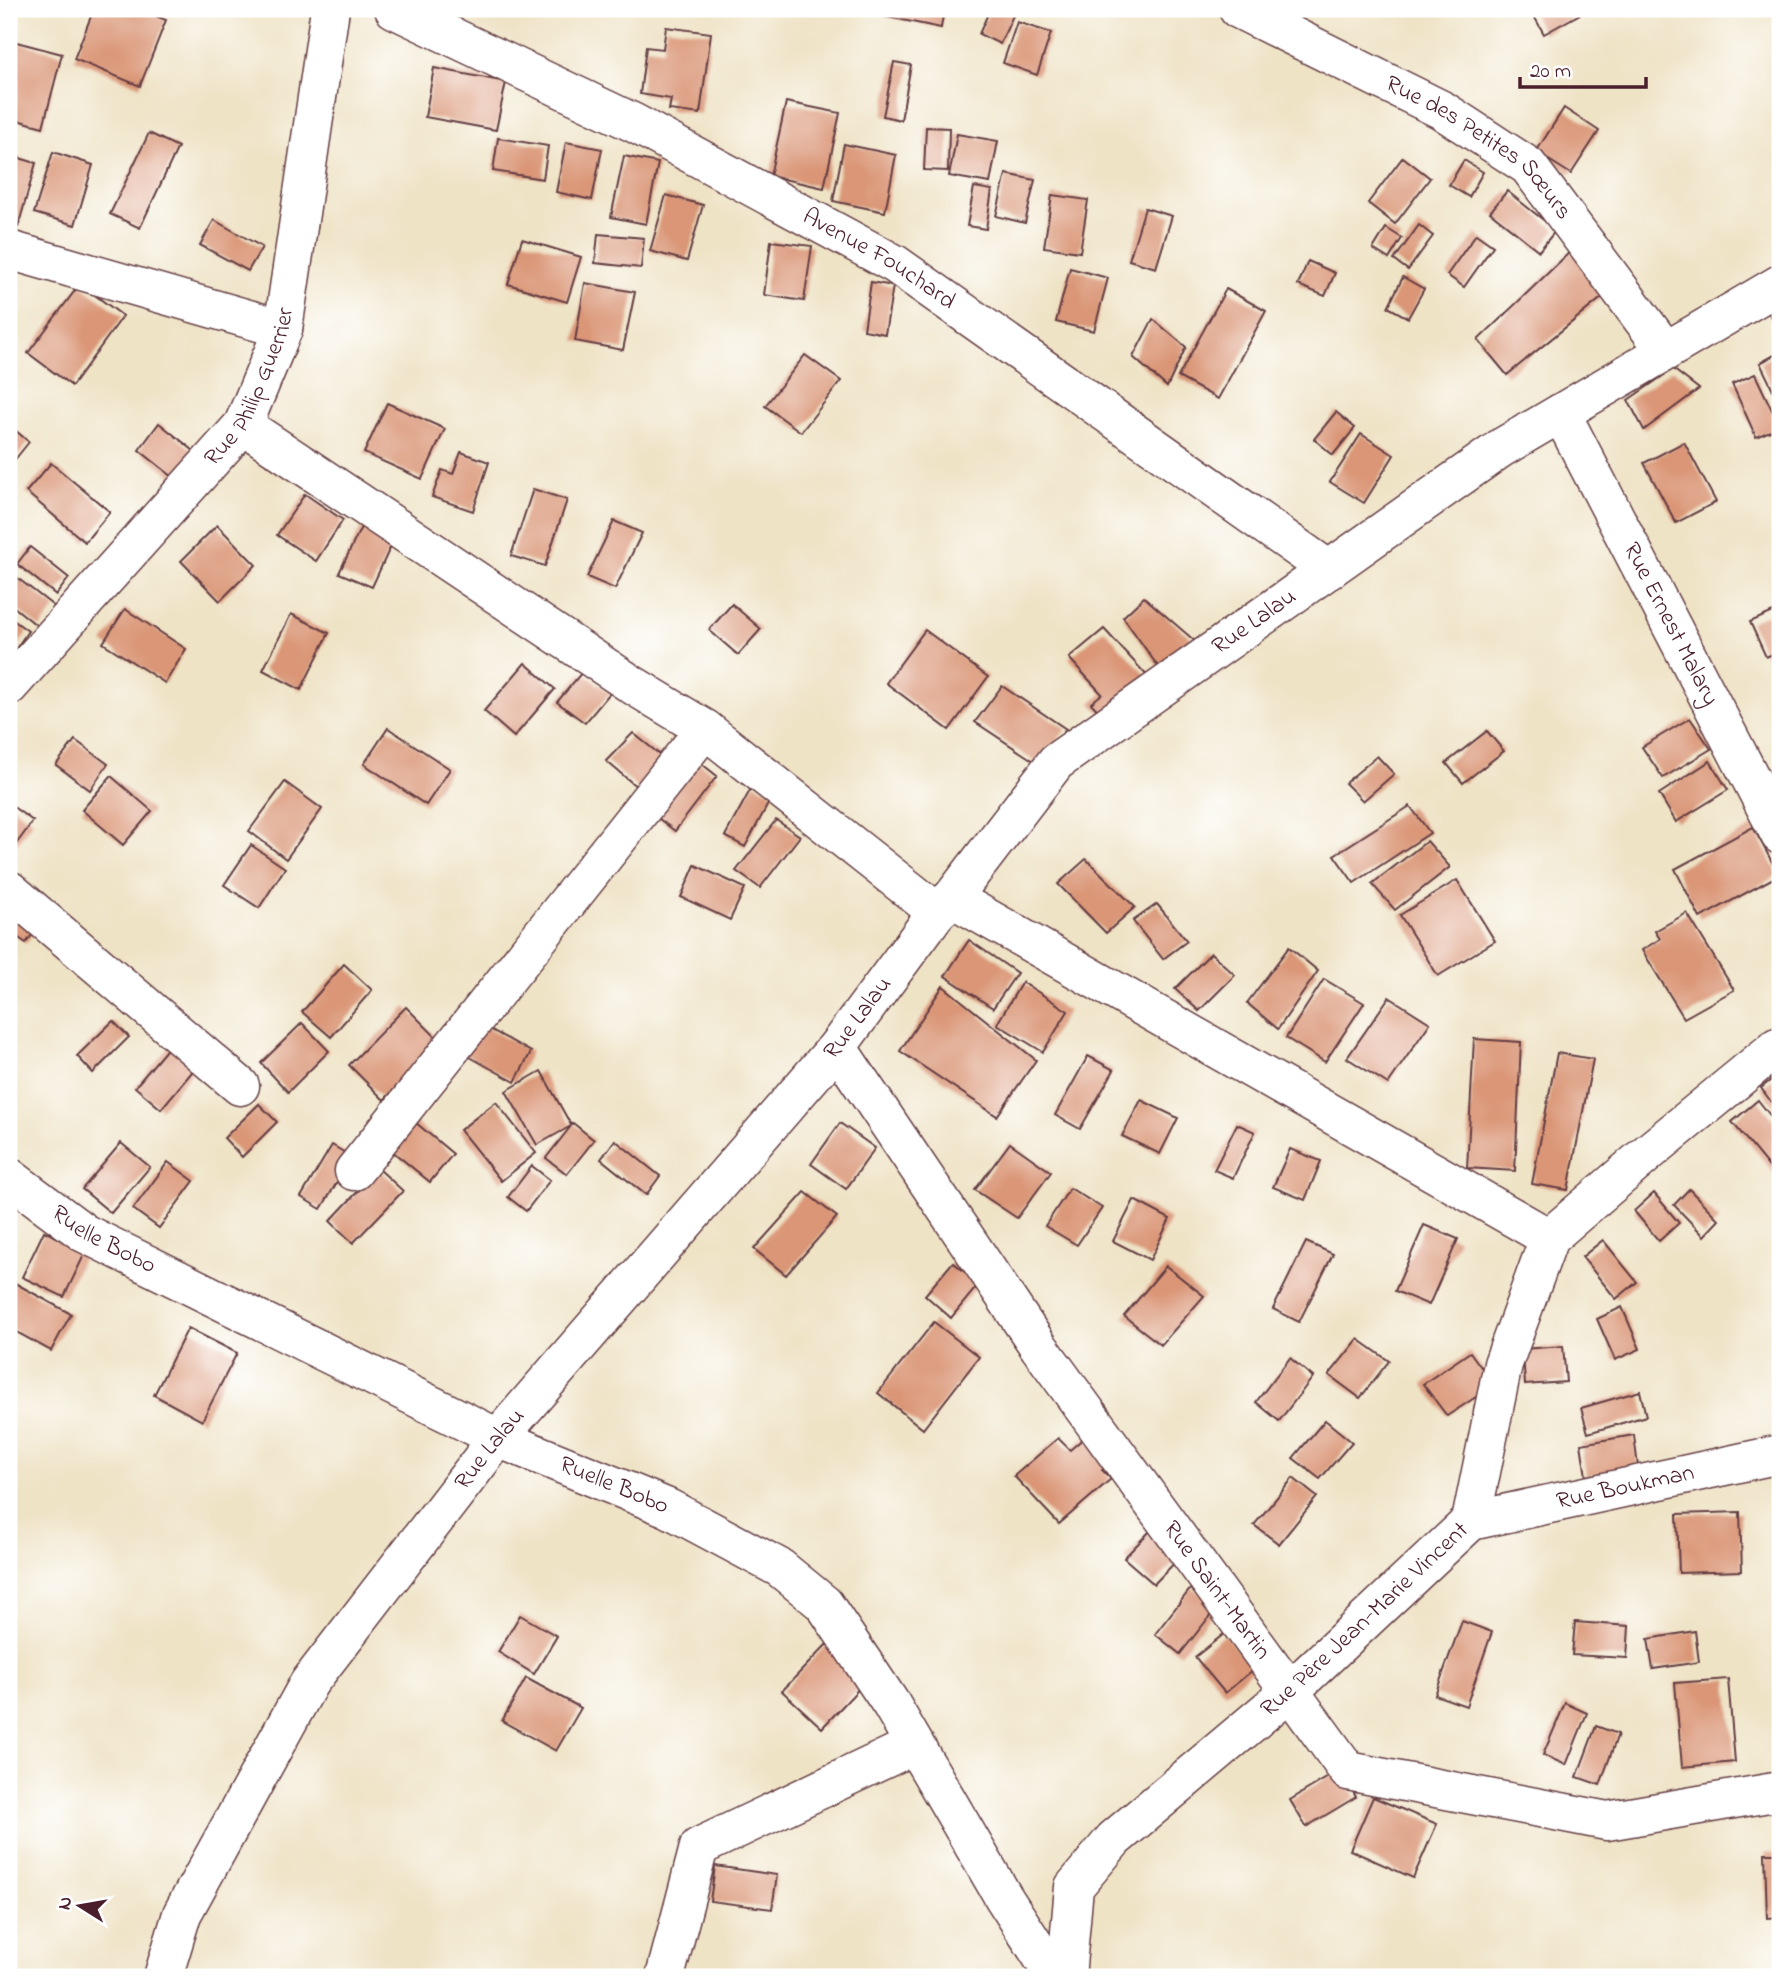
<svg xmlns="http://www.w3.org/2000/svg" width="1789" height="1986" font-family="'Indie Flower',sans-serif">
  <rect width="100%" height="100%" fill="#fff"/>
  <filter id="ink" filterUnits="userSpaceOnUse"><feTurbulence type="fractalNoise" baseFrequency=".0143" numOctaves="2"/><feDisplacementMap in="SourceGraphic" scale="14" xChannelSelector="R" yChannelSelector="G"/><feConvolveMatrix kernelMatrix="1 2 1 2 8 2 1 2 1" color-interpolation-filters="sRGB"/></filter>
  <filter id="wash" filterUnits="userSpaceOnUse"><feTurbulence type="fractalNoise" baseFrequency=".00686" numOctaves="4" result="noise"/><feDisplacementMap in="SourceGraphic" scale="28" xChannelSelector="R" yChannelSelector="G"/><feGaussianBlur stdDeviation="1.57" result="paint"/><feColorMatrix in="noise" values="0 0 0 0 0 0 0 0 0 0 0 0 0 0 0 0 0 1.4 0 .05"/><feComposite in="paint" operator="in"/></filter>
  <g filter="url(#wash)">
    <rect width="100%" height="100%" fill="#efe3c6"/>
    <g id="blocks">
      <!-- building -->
      <g fill="#da9677">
        <polygon points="94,9 138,9 166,20 140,86 74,59"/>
        <polygon points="885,9 944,9 941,28 883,16"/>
        <polygon points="990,9 1016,9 1000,44 979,34"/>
        <polygon points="1530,9 1589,9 1544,34"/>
        <polygon points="1017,22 1051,33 1037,75 1003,63"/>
        <polygon points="666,27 711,33 700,114 669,110 671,99 640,94 646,47 663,49"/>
        <polygon points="9,40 62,54 43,127 9,118"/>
        <polygon points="894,62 911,65 901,120 883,116"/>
        <polygon points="434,68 506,82 496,130 425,117"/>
        <polygon points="786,102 840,113 824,188 770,176"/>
        <polygon points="1564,108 1599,131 1571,174 1536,152"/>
        <polygon points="926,127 949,128 948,171 924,170"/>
        <polygon points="149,133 178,147 140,228 110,214"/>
        <polygon points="957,134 998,141 990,183 949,176"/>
        <polygon points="498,138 548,146 543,179 493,171"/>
        <polygon points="566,142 602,149 592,200 556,192"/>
        <polygon points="844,144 896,155 885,212 833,201"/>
        <polygon points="53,152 93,165 75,225 34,213"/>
        <polygon points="9,155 36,163 18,227 9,225"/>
        <polygon points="624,156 658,163 646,224 611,217"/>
        <polygon points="1403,157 1430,178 1395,224 1368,203"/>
        <polygon points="1464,160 1483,172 1469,197 1449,185"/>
        <polygon points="1006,174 1035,180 1025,223 996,216"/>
        <polygon points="974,187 992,190 986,229 967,226"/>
        <polygon points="1507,191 1556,230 1539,251 1490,212"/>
        <polygon points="666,195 703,205 687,261 650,251"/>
        <polygon points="1052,195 1088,200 1080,252 1044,247"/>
        <polygon points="1145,208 1172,216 1156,268 1129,260"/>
        <polygon points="214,220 262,247 248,271 200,245"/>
        <polygon points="1419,225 1433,236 1408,270 1394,260"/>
        <polygon points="1386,228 1402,238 1389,259 1373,249"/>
        <polygon points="598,234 644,238 641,268 595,263"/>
        <polygon points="1476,234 1493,246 1464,287 1447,275"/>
        <polygon points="522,239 581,257 567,302 508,284"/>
        <polygon points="771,241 812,246 804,301 764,295"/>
        <polygon points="1574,248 1610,291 1507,375 1478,340"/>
        <polygon points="1308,261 1335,273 1325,296 1298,285"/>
        <polygon points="1070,268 1108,278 1094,331 1056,322"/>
        <polygon points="1403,277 1424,289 1408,318 1388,307"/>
        <polygon points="871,282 893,286 885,334 864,330"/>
        <polygon points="585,283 635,292 623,350 575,341"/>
        <polygon points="80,284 123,316 72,386 28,353"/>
        <polygon points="1226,289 1266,311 1218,399 1178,377"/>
        <polygon points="1780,290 1780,329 1762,303"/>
        <polygon points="1153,319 1186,347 1167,387 1133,357"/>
        <polygon points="1780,352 1780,404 1760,363"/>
        <polygon points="805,355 841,381 801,432 765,406"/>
        <polygon points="1673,369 1699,389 1644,430 1628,400"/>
        <polygon points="1755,374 1780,427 1756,437 1732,384"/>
        <polygon points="387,403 445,429 422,479 364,453"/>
        <polygon points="1336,412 1355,428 1333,455 1314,439"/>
        <polygon points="159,423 199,455 178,481 139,450"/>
        <polygon points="9,425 29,442 9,467"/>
        <polygon points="1361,434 1394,455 1364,503 1330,482"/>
        <polygon points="1684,442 1716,502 1676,523 1644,463"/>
        <polygon points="461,452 489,462 473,511 432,497 442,470 453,474"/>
        <polygon points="51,463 110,512 85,542 26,492"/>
        <polygon points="533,489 567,500 545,566 511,556"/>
        <polygon points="305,494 343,520 316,561 277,535"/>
        <polygon points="614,521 642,533 615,589 587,577"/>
        <polygon points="363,523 395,537 372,587 339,573"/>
        <polygon points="217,525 256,565 220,601 181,561"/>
        <polygon points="30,547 69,578 56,595 17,564"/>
        <polygon points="11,573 56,608 40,628 9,603 9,576"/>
        <polygon points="1144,597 1196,642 1164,675 1123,617"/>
        <polygon points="732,604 761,629 738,655 709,630"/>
        <polygon points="125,609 186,649 165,683 103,643"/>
        <polygon points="1780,609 1780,651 1766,657 1750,622"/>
        <polygon points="291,614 329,633 301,690 263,670"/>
        <polygon points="9,617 28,631 9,659"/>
        <polygon points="1104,629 1150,679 1104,717 1091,703 1102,694 1069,658"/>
        <polygon points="925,630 988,677 949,730 886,683"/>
        <polygon points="525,663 555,689 514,737 484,711"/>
        <polygon points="582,672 610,693 585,723 557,702"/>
        <polygon points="1002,686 1066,729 1040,765 975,722"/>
        <polygon points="1690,718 1711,749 1663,778 1642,747"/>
        <polygon points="388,728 450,769 426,805 364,764"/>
        <polygon points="1487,731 1504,751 1463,783 1446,763"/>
        <polygon points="633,733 669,762 643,792 606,761"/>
        <polygon points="75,740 108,764 90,790 56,765"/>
        <polygon points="1377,756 1394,774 1363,801 1345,783"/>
        <polygon points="697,760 717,776 675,831 654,815"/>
        <polygon points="1710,761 1728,790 1676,822 1659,794"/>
        <polygon points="111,776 152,811 123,845 82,810"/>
        <polygon points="285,782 322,809 286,859 249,831"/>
        <polygon points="754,783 774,793 745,847 725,836"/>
        <polygon points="9,804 33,821 9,854"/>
        <polygon points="1410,806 1430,833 1354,883 1334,855"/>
        <polygon points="776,820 800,836 760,888 736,871"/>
        <polygon points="1753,827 1779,875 1700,918 1675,869"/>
        <polygon points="1427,841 1450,867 1395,910 1372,884"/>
        <polygon points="251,845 285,868 259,908 224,885"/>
        <polygon points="1086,859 1135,907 1106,933 1058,884"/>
        <polygon points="695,865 745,888 730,920 681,897"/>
        <polygon points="1457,880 1495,941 1438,976 1400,915"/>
        <polygon points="9,897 42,922 26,943 9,931"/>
        <polygon points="1157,904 1187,941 1163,959 1133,921"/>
        <polygon points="1687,913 1734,990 1684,1018 1642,950 1660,939 1655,931"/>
        <polygon points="969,940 1017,973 993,1008 945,976"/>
        <polygon points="1289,947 1318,971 1278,1029 1247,1003"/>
        <polygon points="1211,953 1235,975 1199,1011 1175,989"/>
        <polygon points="344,964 372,990 331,1037 302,1012"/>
        <polygon points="1324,979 1364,1003 1325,1062 1286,1038"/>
        <polygon points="1022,982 1068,1011 1043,1052 997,1024"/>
        <polygon points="943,986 1036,1060 997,1116 900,1051"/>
        <polygon points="1389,997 1430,1023 1388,1084 1347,1058"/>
        <polygon points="406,1007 441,1042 384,1100 349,1065"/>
        <polygon points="113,1021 129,1037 93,1073 77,1056"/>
        <polygon points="302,1023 329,1051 288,1092 261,1063"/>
        <polygon points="479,1023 531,1052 515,1082 461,1052"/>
        <polygon points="176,1038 202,1060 161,1109 135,1087"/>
        <polygon points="1474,1039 1521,1042 1515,1171 1467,1168"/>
        <polygon points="1557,1053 1593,1059 1568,1190 1532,1184"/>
        <polygon points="1088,1056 1114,1070 1080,1129 1055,1115"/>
        <polygon points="541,1071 571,1125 573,1123 594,1140 567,1174 546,1158 571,1126 537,1145 506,1091"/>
        <polygon points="1780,1073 1780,1114 1761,1088"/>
        <polygon points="1141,1100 1178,1118 1160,1154 1122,1136"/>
        <polygon points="1758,1100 1780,1128 1780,1174 1777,1177 1732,1122"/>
        <polygon points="496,1102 536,1153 501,1181 460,1130"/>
        <polygon points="259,1104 277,1122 242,1157 224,1138"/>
        <polygon points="409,1117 453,1154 430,1182 386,1146"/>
        <polygon points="840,1123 875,1148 846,1189 811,1164"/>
        <polygon points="1237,1124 1255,1132 1233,1178 1214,1170"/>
        <polygon points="615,1140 660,1176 646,1195 601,1159"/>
        <polygon points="121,1143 150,1167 111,1213 82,1189"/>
        <polygon points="1010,1143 1051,1172 1017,1218 975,1190"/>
        <polygon points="332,1145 352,1157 321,1209 301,1197"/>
        <polygon points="1290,1149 1321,1161 1305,1200 1273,1187"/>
        <polygon points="168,1162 194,1181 159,1228 133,1209"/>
        <polygon points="532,1166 550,1180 526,1211 508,1197"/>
        <polygon points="379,1169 403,1191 353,1243 330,1221"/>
        <polygon points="1070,1188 1102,1208 1077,1245 1045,1226"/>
        <polygon points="1689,1189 1719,1220 1704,1236 1674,1205"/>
        <polygon points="805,1192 837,1217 786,1275 754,1249"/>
        <polygon points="1654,1193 1679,1223 1659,1241 1634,1211"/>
        <polygon points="1134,1200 1170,1219 1150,1260 1113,1241"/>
        <polygon points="1424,1225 1458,1239 1429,1305 1395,1291"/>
        <polygon points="44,1231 86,1251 64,1297 22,1277"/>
        <polygon points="1603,1240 1637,1282 1616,1299 1582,1257"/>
        <polygon points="1306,1242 1333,1254 1299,1322 1273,1309"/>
        <polygon points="953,1262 979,1284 951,1318 925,1295"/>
        <polygon points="1166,1266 1204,1296 1161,1345 1124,1316"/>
        <polygon points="13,1282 71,1314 51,1351 9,1328 9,1290"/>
        <polygon points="1622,1307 1640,1349 1615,1360 1597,1319"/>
        <polygon points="934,1322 979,1357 923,1429 878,1393"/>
        <polygon points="188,1328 237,1353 202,1421 154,1395"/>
        <polygon points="1358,1339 1389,1361 1360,1398 1329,1375"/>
        <polygon points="1563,1346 1566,1382 1525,1385 1523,1349"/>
        <polygon points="1470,1352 1494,1385 1447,1416 1423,1384"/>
        <polygon points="1290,1358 1313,1377 1279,1421 1256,1402"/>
        <polygon points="1640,1391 1646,1416 1588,1433 1581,1408"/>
        <polygon points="1325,1420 1352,1442 1320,1479 1293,1458"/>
        <polygon points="1634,1435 1638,1467 1586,1476 1581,1444"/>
        <polygon points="1085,1437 1110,1463 1102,1470 1111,1479 1059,1524 1014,1476 1058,1438 1070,1450"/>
        <polygon points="1293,1478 1317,1497 1279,1544 1254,1525"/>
        <polygon points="1740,1512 1742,1571 1679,1573 1677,1514"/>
        <polygon points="1155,1526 1185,1552 1154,1584 1124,1558"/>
        <polygon points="1192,1587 1217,1607 1180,1654 1155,1634"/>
        <polygon points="520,1615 557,1636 534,1674 498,1652"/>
        <polygon points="1462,1621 1492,1632 1466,1706 1435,1695"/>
        <polygon points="1575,1622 1629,1626 1627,1658 1572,1655"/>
        <polygon points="1695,1631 1699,1662 1653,1669 1648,1639"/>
        <polygon points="1224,1634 1254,1669 1225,1693 1195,1657"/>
        <polygon points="828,1643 867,1680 822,1728 782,1691"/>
        <polygon points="526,1678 581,1708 556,1751 502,1721"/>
        <polygon points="1728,1679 1735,1762 1682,1767 1675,1683"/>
        <polygon points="1565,1703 1587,1713 1566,1765 1543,1755"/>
        <polygon points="1596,1726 1618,1734 1600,1785 1577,1777"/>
        <polygon points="1340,1770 1356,1797 1306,1827 1290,1800"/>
        <polygon points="1373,1797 1437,1824 1413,1878 1350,1850"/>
        <polygon points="1765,1853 1780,1853 1780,1917 1767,1918"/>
        <polygon points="715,1866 777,1875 772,1909 710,1901"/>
      </g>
    </g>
  </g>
  <g filter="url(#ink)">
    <use href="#blocks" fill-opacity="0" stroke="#633c42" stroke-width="2"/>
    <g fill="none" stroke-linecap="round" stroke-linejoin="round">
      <!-- minor casing -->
      <g stroke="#633c42" stroke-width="41">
        <g id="minor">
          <path id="s1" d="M394,9L634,123L895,264L1329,570"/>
          <path id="s2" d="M1238,9L1442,110L1528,166L1666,351"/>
          <polyline points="9,250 283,329"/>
          <path id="s3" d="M1561,413L1780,835"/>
          <polyline points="243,425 631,684 705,729 937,912"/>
          <path id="s4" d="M9,686L243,425L283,329L330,9"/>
          <polyline points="9,890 240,1086"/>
          <polyline points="952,898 1549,1238"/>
          <path id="s5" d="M837,1047L1039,1347L1348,1771L1607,1821L1780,1791"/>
          <polyline points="354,1171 705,729"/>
          <path id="s6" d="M9,1177L84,1233L498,1438L668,1508L780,1568L824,1604L891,1704L1004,1898L1055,1977"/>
          <path id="s7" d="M1471,1521L1780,1454"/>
          <path id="s8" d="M163,1977L182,1914L309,1683L498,1438L837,1047L937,912L952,898L1056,762L1501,448L1780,284"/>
          <polyline points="665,1977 699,1847 914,1745"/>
          <path id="s9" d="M1066,1977L1074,1887L1114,1839L1290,1691L1471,1521L1503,1364L1549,1238L1649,1152L1777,1047H1780"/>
        </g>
      </g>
      <!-- minor -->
      <use href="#minor" stroke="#fff" stroke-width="38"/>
    </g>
  </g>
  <g text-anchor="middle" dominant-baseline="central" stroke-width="5" stroke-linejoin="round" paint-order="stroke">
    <!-- street labels -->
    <g font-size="24" fill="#4a1f2b" stroke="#fff">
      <text stroke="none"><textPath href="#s2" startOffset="280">Rue des Petites Sœurs</textPath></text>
      <text stroke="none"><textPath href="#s1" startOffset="546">Avenue Fouchard</textPath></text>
      <text stroke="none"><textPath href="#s4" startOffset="388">Rue Philip Guerrier</textPath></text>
      <text stroke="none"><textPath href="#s8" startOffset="1759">Rue Lalau</textPath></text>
      <text stroke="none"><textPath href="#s3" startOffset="238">Rue Ernest Malary</textPath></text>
      <text stroke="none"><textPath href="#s8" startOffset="1192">Rue Lalau</textPath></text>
      <text stroke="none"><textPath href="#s6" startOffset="114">Ruelle Bobo</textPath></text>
      <text stroke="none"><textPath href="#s8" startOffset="625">Rue Lalau</textPath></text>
      <text stroke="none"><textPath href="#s6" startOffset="681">Ruelle Bobo</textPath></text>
      <text stroke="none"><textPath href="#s7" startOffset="158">Rue Boukman</textPath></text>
      <text stroke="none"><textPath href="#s5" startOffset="663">Rue Saint-Martin</textPath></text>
      <text stroke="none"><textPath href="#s9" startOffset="486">Rue Père Jean-Marie Vincent</textPath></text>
    </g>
  </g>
  <!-- margin -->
  <rect width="1789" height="1986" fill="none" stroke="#fff" stroke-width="35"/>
  <!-- north arrow -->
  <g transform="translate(80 1906) rotate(281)" stroke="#ffffff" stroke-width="5" paint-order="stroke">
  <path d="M0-5L12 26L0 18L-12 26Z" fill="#4a1f2b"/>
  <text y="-10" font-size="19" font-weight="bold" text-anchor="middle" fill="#4a1f2b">N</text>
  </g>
  <!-- scale -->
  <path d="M1520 77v10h126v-10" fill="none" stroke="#4a1f2b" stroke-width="3.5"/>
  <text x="1530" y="77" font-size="21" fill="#4a1f2b" stroke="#ffffff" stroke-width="5" paint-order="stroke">20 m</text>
</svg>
